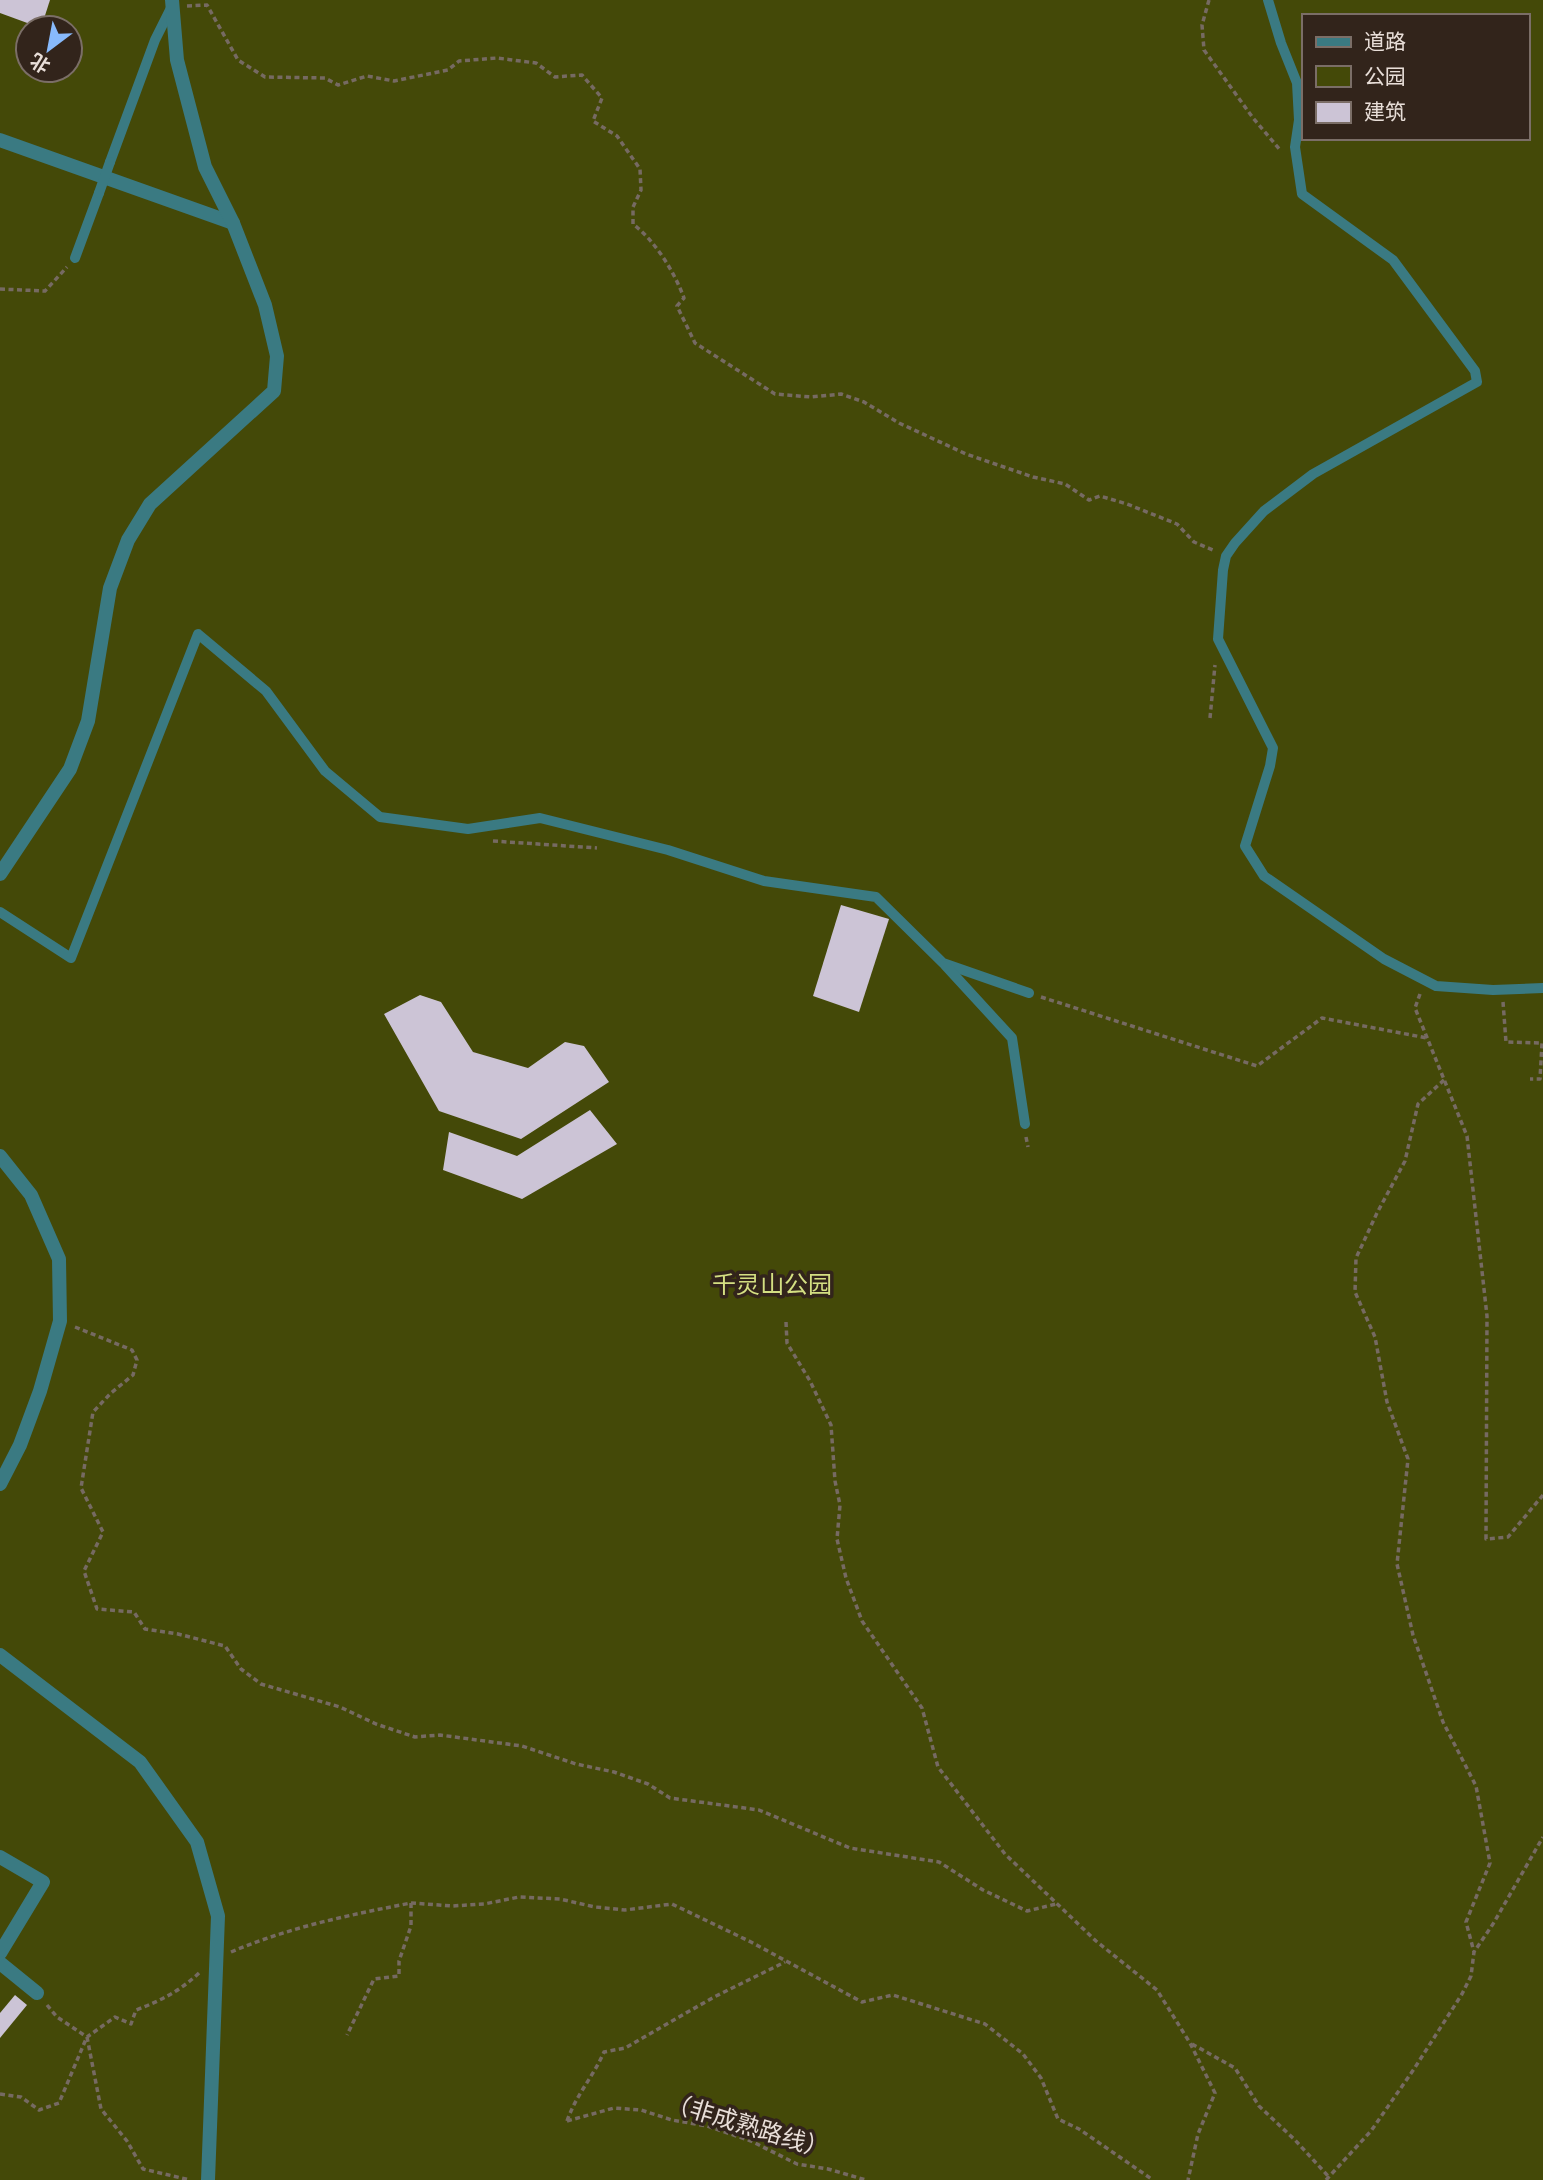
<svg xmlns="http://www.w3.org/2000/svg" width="1543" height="2180" font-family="'Archivo Narrow','Noto Sans SC',sans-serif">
  <rect width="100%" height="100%" fill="#32241b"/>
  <!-- green -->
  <path fill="#444908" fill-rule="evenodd" d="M0,0H1543V2180H0ZM1303,16H1527V138H1303ZM28,28H70V70H28Z"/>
  <!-- building -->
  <g fill="#ccc4d6">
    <polygon points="0,0 50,0 41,28 0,13"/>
    <polygon points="841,905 889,919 859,1012 813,996"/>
    <polygon points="420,995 441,1002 473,1052 528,1068 565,1042 584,1046 609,1082 521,1139 439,1111 384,1014"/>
    <polygon points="590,1110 617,1144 522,1199 443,1170 449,1132 517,1156"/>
    <polygon points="15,1995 27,2005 0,2038 0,2013"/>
  </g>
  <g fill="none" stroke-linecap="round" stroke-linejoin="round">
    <!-- path -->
    <g stroke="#766a62" stroke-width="3.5" stroke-dasharray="5 3.5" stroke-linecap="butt">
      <polyline points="1209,0 1202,25 1204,50 1253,118 1281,151"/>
      <path d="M187,6L207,5L238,60L265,77L325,78L338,85L367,76L394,81L448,70L459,61L497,58L536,63L555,77L582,75L602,98L593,121L617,136L640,169L641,190L633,207V224C655,241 674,271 684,298L677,306L695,343L775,394L811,397L841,394L864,402L899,423L966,454L1033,477L1065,484L1089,500L1100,496L1127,504L1177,524L1194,542L1215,551"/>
      <polyline points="0,289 45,291 67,267"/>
      <polyline points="1210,718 1215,665"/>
      <polyline points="493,841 597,848"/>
      <polyline points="1420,994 1415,1008 1467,1136 1487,1316 1486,1539 1508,1537 1543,1495"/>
      <polyline points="1041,997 1257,1066 1322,1018 1427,1038"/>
      <polyline points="1503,1002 1506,1042 1542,1043 1540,1079 1530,1079"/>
      <polyline points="1444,1080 1418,1104 1405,1161 1377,1213 1356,1258 1355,1292 1375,1337 1387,1402 1408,1459 1397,1564 1413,1635 1443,1722 1476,1786 1490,1863 1466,1922 1474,1952"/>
      <polyline points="1026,1137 1028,1147"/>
      <polyline points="786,1322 787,1343 810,1381 831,1425 835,1481 840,1505 837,1539 846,1578 862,1621 922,1708 938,1767 1005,1854 1096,1941 1157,1990 1190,2043 1215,2093 1198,2134 1188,2180"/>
      <polyline points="75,1327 132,1350 137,1360 133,1375 111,1393 93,1412 81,1488 103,1532 84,1571 97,1609 134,1612 145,1629 178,1634 225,1646 241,1669 261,1684 340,1707 376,1724 415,1737 440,1735 522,1746 576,1764 614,1772 648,1784 670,1798 759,1810 850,1848 939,1862 983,1890 1027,1911 1056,1904"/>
      <polyline points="411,1903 452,1906 484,1904 519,1897 560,1899 595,1907 625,1910 672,1904 751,1942 862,2002 893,1995 985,2024 1023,2054 1041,2078 1058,2119 1079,2129 1153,2180"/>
      <path d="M231,1952C290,1927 349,1915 411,1903V1926L399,1961V1976L374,1979L347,2035"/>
      <path d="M47,2005L57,2017L87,2037L115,2017L131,2024L136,2010C160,2001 180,1991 199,1973"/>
      <polyline points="87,2037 101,2109 127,2141 143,2169 190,2180"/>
      <polyline points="1192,2044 1235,2068 1259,2106 1295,2140 1329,2177"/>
      <polyline points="0,2094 21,2097 39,2110 59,2103 86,2039"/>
      <polyline points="567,2121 614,2108 641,2110 672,2120 707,2126 751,2141 797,2164 828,2169 866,2180"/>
      <path d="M567,2121C576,2095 593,2077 604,2052L625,2048L714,1997L785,1962"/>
      <polyline points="1326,2180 1371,2131 1414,2069 1462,1994 1471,1976 1474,1952 1493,1924 1543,1837"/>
    </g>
    <!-- lane -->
    <g stroke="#3a7a82" stroke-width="10">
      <polyline points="1268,0 1281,43 1297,83 1299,120 1295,147 1302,194 1393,260 1475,371 1477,382 1313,474 1264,511 1235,543 1226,556 1223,570 1218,639 1273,748 1270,766 1245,846 1264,876 1384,959 1436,986 1493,990 1543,988"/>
      <polyline points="110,162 155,40 172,6"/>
      <polyline points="75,258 99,193"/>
      <polyline points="0,912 71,958 198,634 266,691 325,771 380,817 468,829 540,818 668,850 764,881 876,897 943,963 1029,993"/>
      <polyline points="945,965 1012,1038 1025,1124"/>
    </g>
    <!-- street -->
    <g stroke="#3a7a82" stroke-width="14">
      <polyline points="0,140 233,223"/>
      <polyline points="0,874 70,769 88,721 110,588 128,540 150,504 274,391 277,356 265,305 233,223 205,167 177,60 172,0"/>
      <polyline points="0,1156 31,1195 59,1259 60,1321 40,1391 20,1445 0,1484"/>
      <polyline points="0,1655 140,1762 197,1842 218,1916 208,2180"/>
      <polyline points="0,1857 43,1882 0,1953"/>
      <polyline points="0,1963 37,1993"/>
    </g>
    <!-- lane-bridge -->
    <polyline stroke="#3a7a82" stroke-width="10" points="99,193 110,162"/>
  </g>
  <g text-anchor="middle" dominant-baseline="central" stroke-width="7" stroke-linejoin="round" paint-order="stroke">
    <!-- park labels -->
    <g font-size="24" fill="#d4df82" stroke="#32241b">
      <text x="772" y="1284">千灵山公园</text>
    </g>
    <!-- street labels -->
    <g font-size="24" fill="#e8ded8" stroke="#32241b">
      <text transform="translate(748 2125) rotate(17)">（非成熟路线）</text>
    </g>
  </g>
  <!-- legend -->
  <rect x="1302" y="14" width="228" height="126" fill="#32241b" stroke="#7b6e67" stroke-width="2"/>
  <rect x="1316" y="37" width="35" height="10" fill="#3a7a82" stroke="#7b6e67" stroke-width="2"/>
  <text x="1364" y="49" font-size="21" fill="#e8ded8">道路</text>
  <rect x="1316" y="66" width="35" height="21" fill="#444908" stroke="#7b6e67" stroke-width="2"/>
  <text x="1364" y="84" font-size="21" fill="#e8ded8">公园</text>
  <rect x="1316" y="102" width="35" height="21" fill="#ccc4d6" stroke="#7b6e67" stroke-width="2"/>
  <text x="1364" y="119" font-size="21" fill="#e8ded8">建筑</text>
  <!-- north arrow -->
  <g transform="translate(49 49) rotate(212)"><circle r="33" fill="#32241b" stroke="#7b6e67" stroke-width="2"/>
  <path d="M0-5L12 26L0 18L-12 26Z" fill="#88bafc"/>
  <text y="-10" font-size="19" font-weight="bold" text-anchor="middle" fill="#e8ded8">北</text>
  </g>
</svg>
